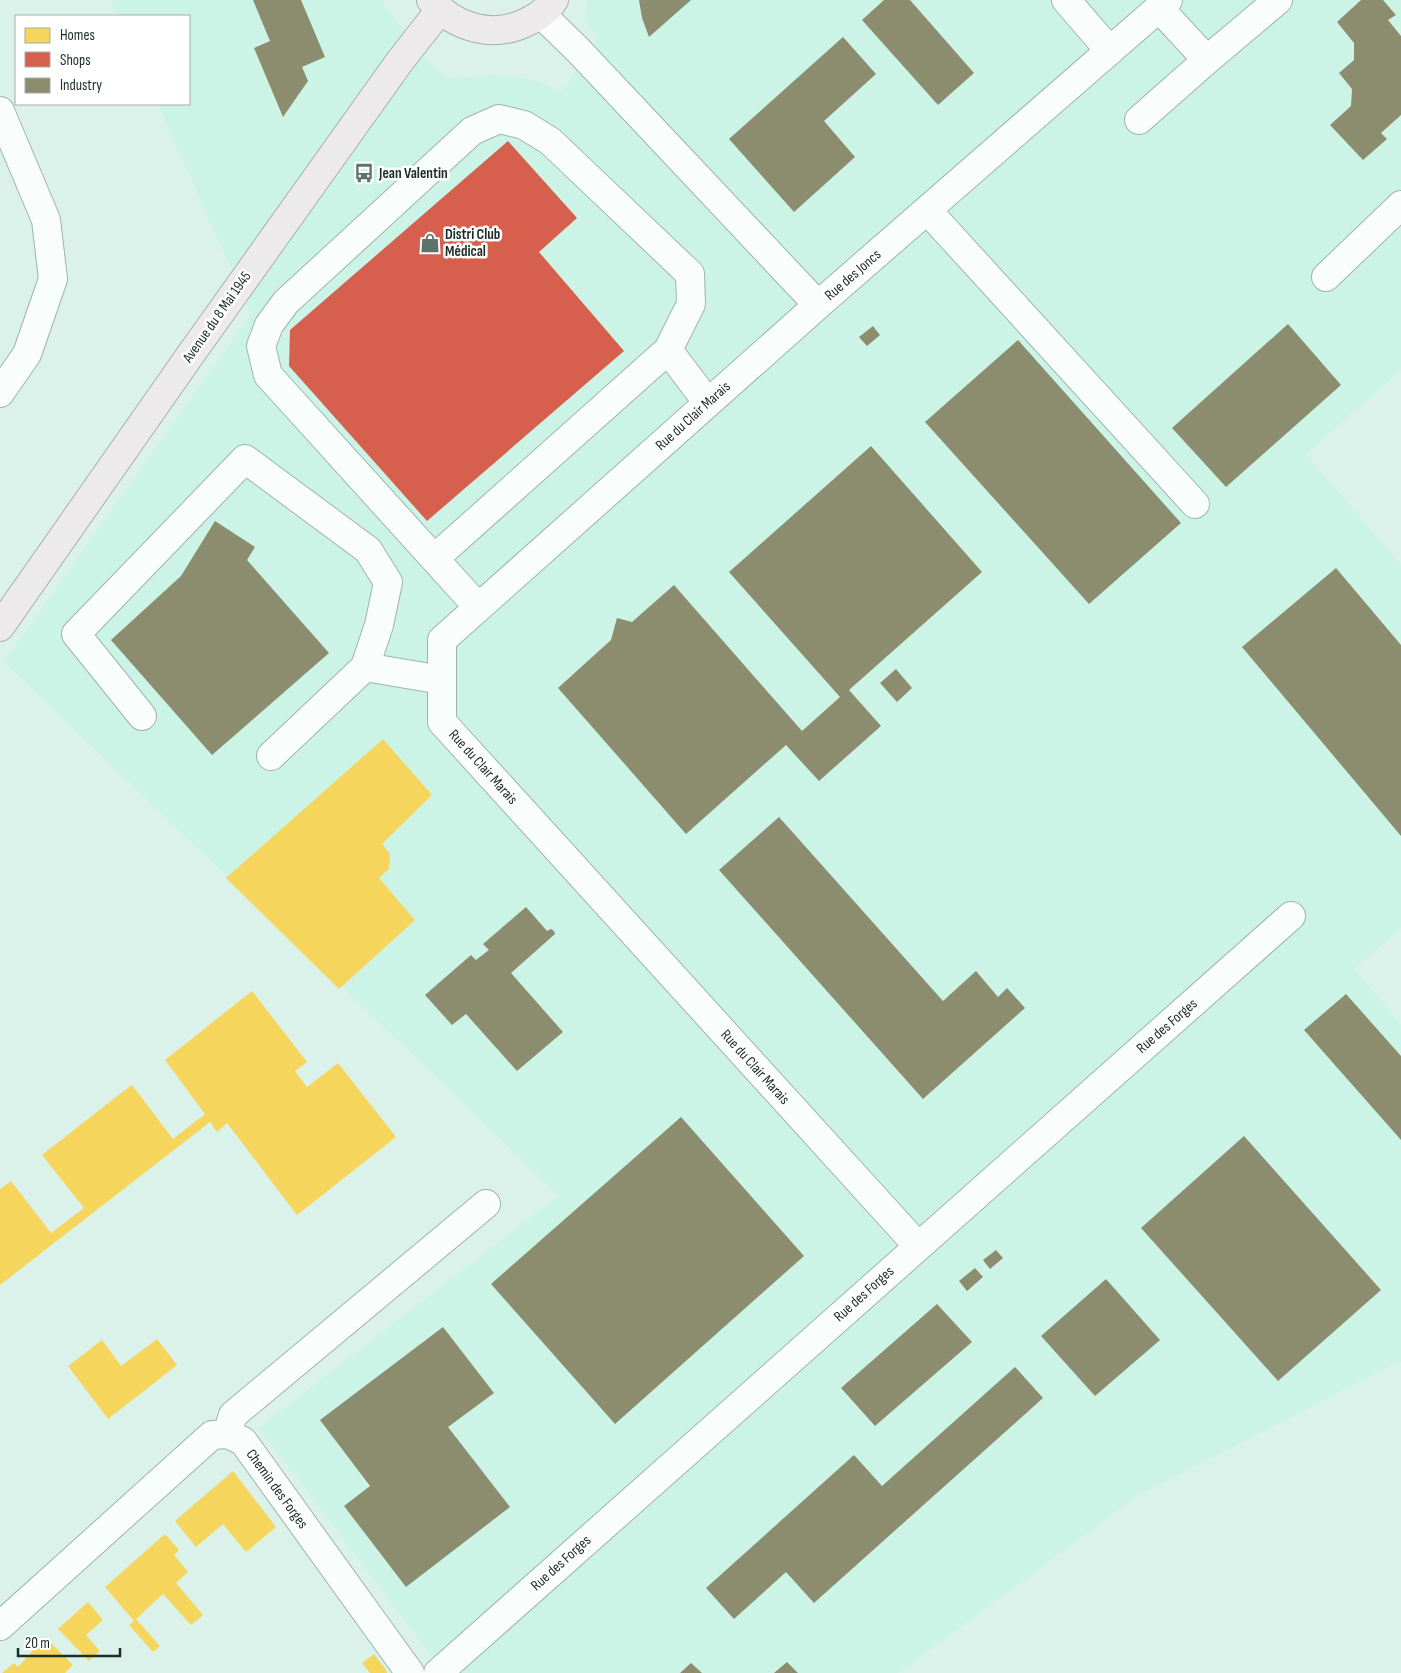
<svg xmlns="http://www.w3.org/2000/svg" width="1401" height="1673" font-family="'Sofia Sans Condensed',sans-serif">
<rect width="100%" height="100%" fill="#daf2ea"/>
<path fill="#cbf4e7" d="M111,0h272l1,5 50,62 15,12 42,-4 39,4 32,13 37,-54 -15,-18 4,-20h813v370l-95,84 95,111v363l-47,41 47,56v336l-263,134 -239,178h-454l-186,-245 300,-233 -555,-533 247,-348 -93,-210h31v-88h-71z"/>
<path fill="#f6d55c" d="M383,739l49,56 -50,49 8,10 -1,15 -10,9 36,42 -76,69 -113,-111z
M252,991l55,71 -12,9 12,16 31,-24 58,74 -99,78 -70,-92 -10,9 -7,-10 -210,163v-96l11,-8 40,52 33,-25 -42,-53 79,-62 11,-8 41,54 32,-25 -40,-54z
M157,1339l20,26 -69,54 -40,-53 34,-26 19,26z
M233,1471l43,56 -30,25 -23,-28 -27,23 -21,-26z
M165,1534l14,16 -5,5 14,17 -12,11 27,32 -12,10 -28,-31 -27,25 24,27 -7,6 -24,-27 5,-4 -29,-34z
M88,1602l15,18 -17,15 14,16 -11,10 -31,-32z
M45,1637l28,28 -8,8h-63l12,-10 4,4z
M374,1654l12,16 1,3h-17l-8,-10z"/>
<path fill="#d6604d" d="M508,141l69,77 -38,34 85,99 -197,170 -138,-155 1,-36z"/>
<path fill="#8c8c6e" d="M253,0h48l24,57 -23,10 6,14 -25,36 -29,-69 16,-7z
M639,0h52l-42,37 -7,-19z
M884,0h26l64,73 -36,32 -76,-85z
M1361,0h22l13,15 -8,5 13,16v79l-20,18 6,6 -24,21 -33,-35 21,-19 1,-17 -13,-16 15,-13v-17l-17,-21z
M843,37l33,37 -52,47 31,36 -61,55 -65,-73z
M1288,324l53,61 -115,102 -54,-59z
M873,326l7,9 -13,11 -8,-9z
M1018,340l163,183 -92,81 -164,-182z
M871,446l111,126 -133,118 32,36 -62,55 -33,-36 -100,89 -128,-146 53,-48 6,-22 15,4 42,-37 128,146 38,-34 -111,-125z
M215,521l40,26 -8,13 82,93 -117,102 -101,-115 70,-64z
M1336,568l65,77v191l-159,-189z
M896,669l16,19 -15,14 -17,-19z
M779,817l164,184 33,-30 22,26 9,-9 18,20 -102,91 -204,-229z
M526,907l21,24 4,-2 3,2 1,3 -44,39 52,59 -46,39 -51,-57 -14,11 -27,-30 46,-40 5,5 13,-10 -6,-6z
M1346,994l55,62v84l-97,-110z
M681,1117l123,139 -189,168 -124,-140z
M1244,1136l137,154 -103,91 -137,-153z
M996,1250l7,8 -13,11 -7,-9z
M975,1268l8,9 -16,14 -8,-10z
M1106,1279l54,61 -65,56 -54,-60z
M937,1304l35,38 -97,84 -34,-38z
M443,1327l51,66 -46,34 62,80 -104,80 -62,-81 26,-20 -50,-66z
M1015,1367l28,31 -229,205 -28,-31 -52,47 -28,-31 148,-133 28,31z
M787,1662l11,11h-24z
M691,1663l11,10h-22z"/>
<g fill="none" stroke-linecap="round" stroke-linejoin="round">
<defs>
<path id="minor" d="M1066,0l44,51
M1159,8l48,52 71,-60
M541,14l37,36 240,255 350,-305
M0,111l46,109 7,59 -26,75 -27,39
M1139,120l68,-60
M927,210l268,294
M1326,277l75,-72
M818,305l-376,335v82l476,524
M668,350l40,53
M435,558l233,-208 23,-46 -1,-30 -140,-133 -26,-16 -25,-6 -27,12 -186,171 -17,23 -8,21 7,29 210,232
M142,716l-66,-82 169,-175 123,91 20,32 -9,43 -14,42
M271,756l94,-89 77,13
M227,1434l6,-19 253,-211
M0,1626l212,-191 15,-1 16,7 167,232
M438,1673l853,-757"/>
<path id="major" d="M431,0c24,28 62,39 96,22 10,-5 21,-12 27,-22
M0,627l191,-273 209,-293 40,-51"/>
</defs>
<use href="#minor" stroke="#a0b3ad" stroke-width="30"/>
<use href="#major" stroke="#abadae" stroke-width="30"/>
<use href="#minor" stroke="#f9fdfc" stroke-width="28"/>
<use href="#major" stroke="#eceaeb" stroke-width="28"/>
</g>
<defs>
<symbol id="bus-bare" viewBox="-9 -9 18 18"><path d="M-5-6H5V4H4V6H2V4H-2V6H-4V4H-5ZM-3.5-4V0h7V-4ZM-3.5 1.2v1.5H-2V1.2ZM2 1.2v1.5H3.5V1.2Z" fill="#5e726c" stroke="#fff" stroke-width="2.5" paint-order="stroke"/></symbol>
<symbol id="shop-bare" viewBox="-9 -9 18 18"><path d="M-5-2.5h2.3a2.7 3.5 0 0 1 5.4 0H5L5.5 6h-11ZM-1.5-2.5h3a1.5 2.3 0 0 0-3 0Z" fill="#5e726c" stroke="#fff" stroke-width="2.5" paint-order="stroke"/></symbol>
</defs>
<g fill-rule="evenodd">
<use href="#bus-bare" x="350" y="159" width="28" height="28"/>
<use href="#shop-bare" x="416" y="229" width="28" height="28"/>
</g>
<g text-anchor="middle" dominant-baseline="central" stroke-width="5" stroke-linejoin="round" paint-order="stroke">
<g font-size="15" font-weight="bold" fill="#1c2d28" stroke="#fff" text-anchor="start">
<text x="379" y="173">Jean Valentin</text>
<text x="445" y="234">Distri Club<tspan x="445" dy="17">Médical</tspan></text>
</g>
<g font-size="15" fill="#1c2d28" stroke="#fff">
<text transform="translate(853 275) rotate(-41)">Rue des Joncs</text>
<text transform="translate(217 317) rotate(-55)">Avenue du 8 Mai 1945</text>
<text transform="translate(693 416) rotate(-42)">Rue du Clair Marais</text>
<text transform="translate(483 767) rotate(48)">Rue du Clair Marais</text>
<text transform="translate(1167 1026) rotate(-41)">Rue des Forges</text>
<text transform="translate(755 1067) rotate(48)">Rue du Clair Marais</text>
<text transform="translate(864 1294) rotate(-42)">Rue des Forges</text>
<text transform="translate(277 1489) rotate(54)">Chemin des Forges</text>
<text transform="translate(561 1563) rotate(-42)">Rue des Forges</text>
</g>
</g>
<rect x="15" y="15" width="175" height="90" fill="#ffffff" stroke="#a4aba9"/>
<rect x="25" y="28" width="25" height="15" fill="#f6d55c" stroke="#a4aba9"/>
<text x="60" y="40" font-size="15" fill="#1c2d28">Homes</text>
<rect x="25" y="52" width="25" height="15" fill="#d6604d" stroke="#a4aba9"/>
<text x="60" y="65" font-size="15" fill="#1c2d28">Shops</text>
<rect x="25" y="78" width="25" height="15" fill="#8c8c6e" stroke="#a4aba9"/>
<text x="60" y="90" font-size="15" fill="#1c2d28">Industry</text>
<path d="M18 1648v8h102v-8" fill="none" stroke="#1c2d28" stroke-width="2.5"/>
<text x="25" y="1648" font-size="15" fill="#1c2d28" stroke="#ffffff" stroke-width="4" paint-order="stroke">20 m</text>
</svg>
